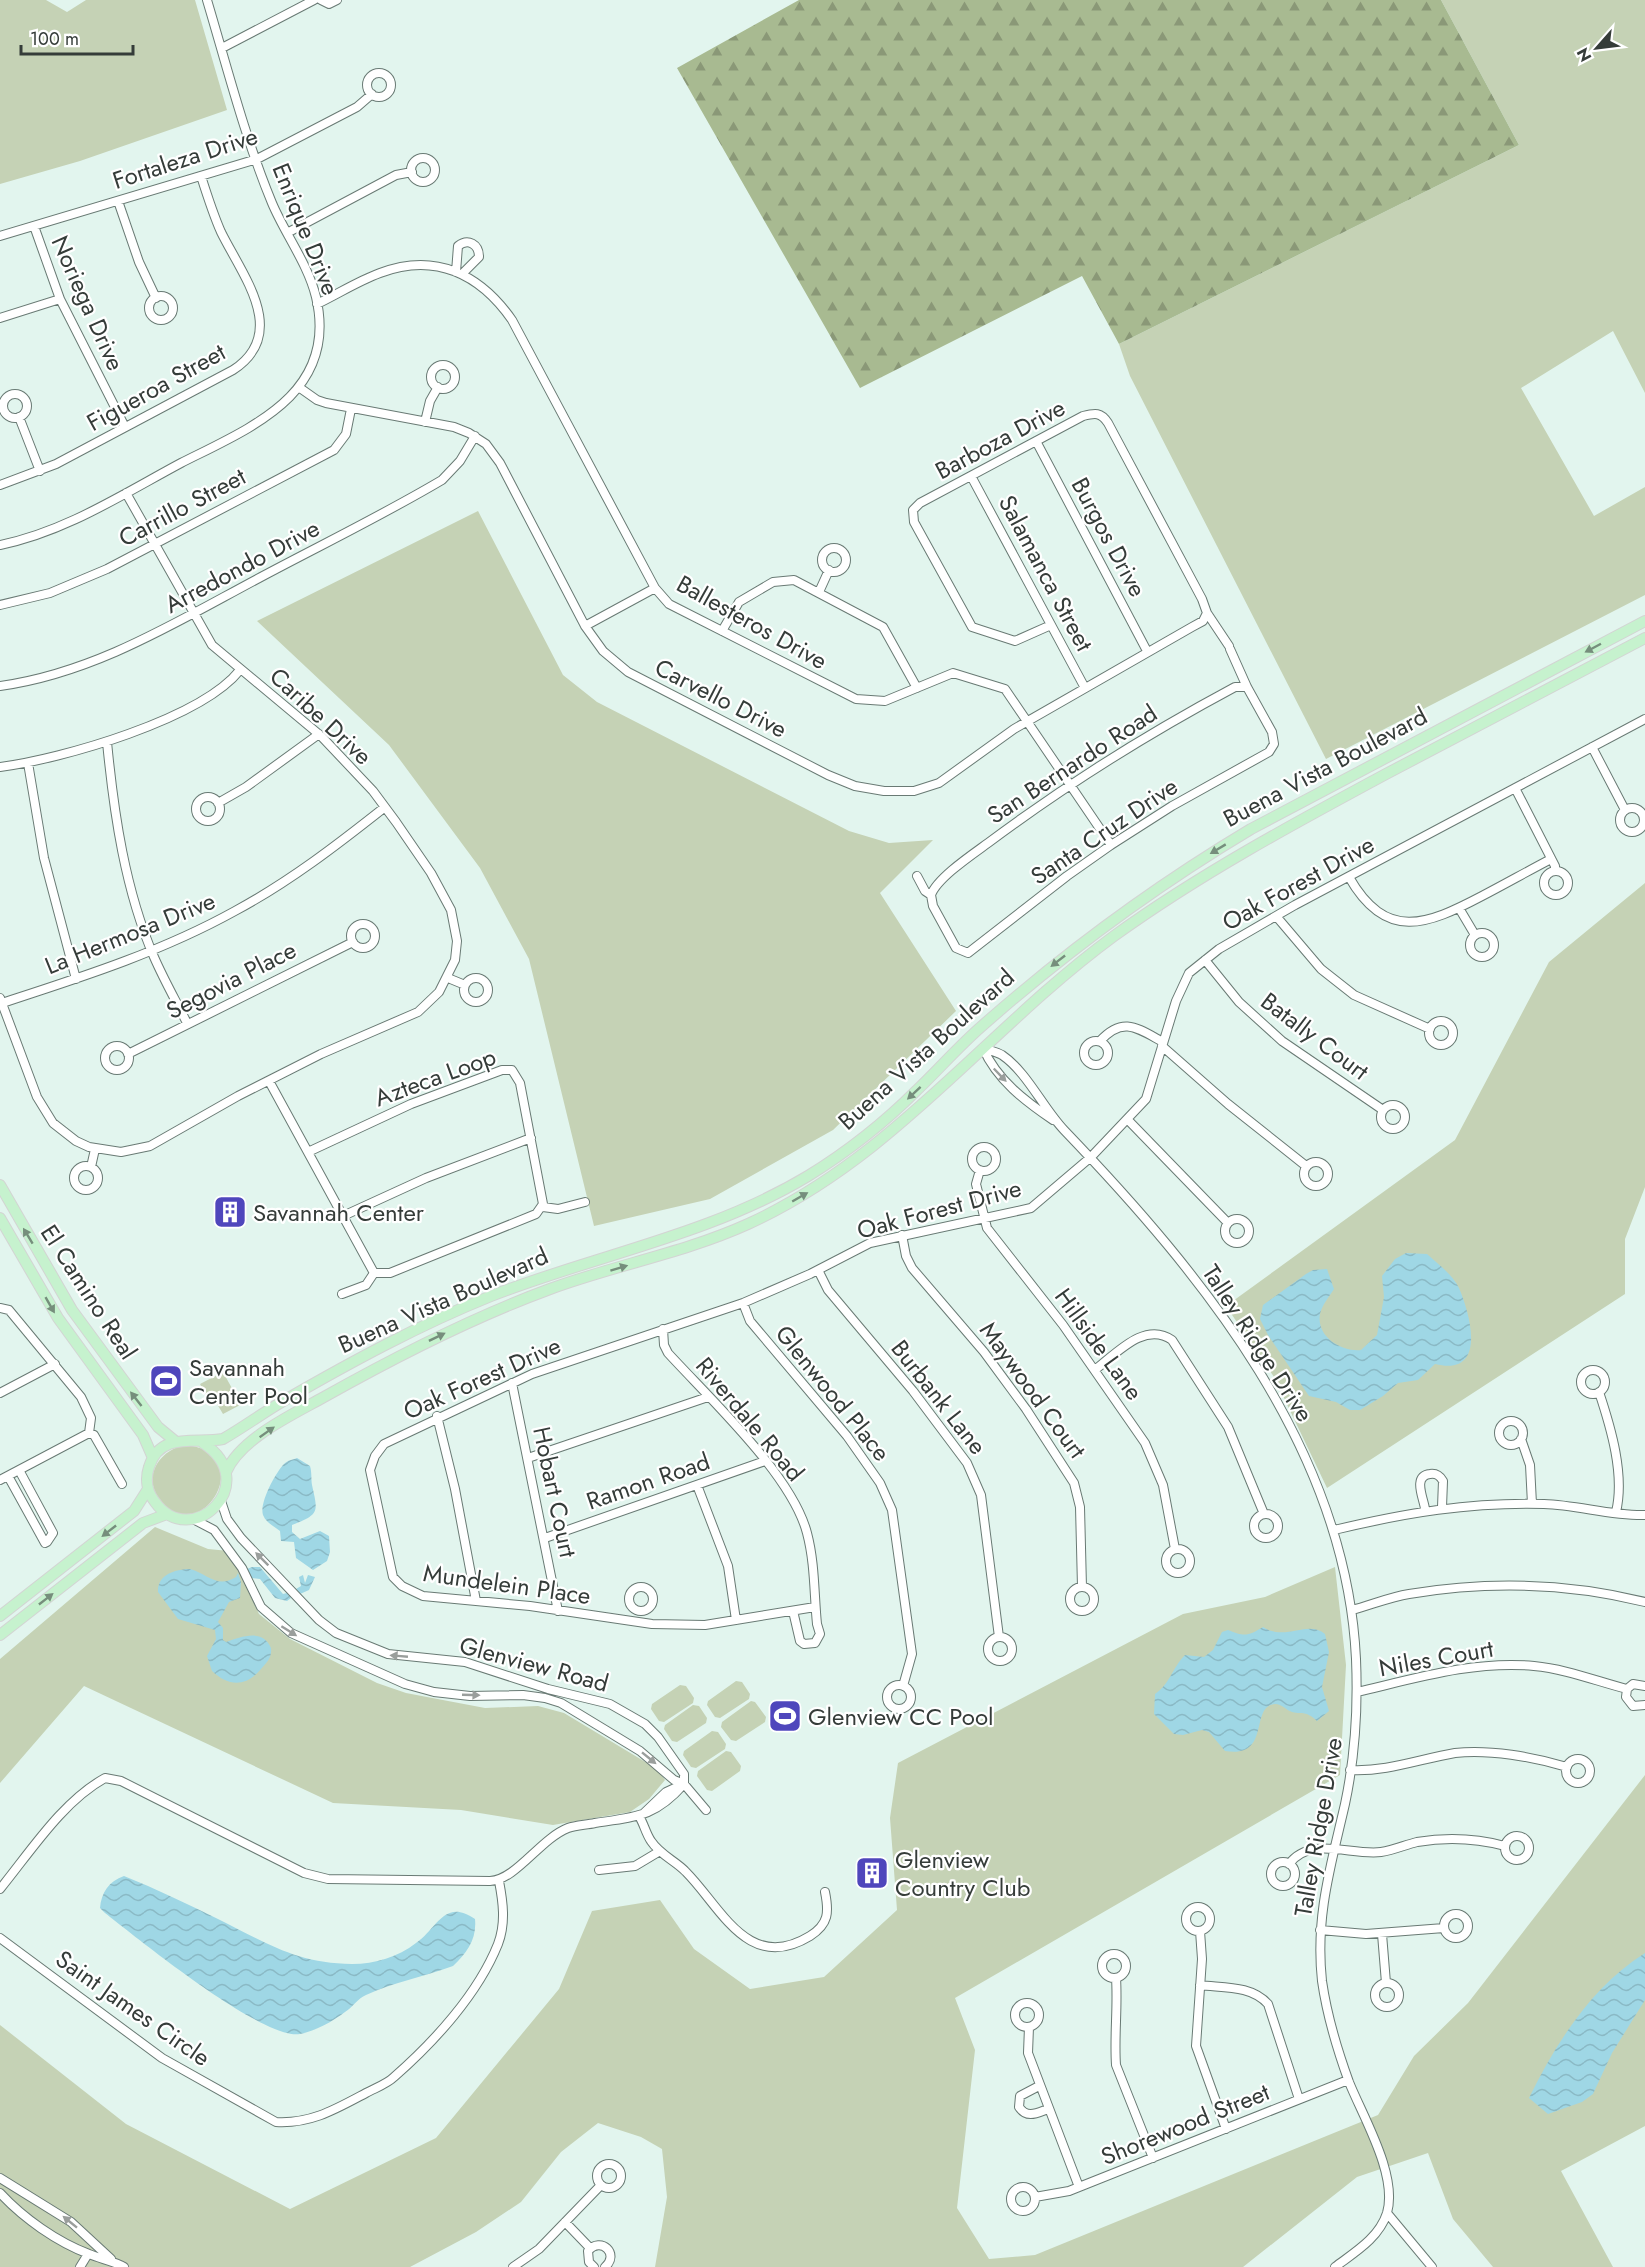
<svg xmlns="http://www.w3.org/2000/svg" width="1645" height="2267" font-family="Jost,sans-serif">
<defs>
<pattern id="forest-firs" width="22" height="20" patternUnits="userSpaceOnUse" patternTransform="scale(1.5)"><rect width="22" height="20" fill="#a8ba91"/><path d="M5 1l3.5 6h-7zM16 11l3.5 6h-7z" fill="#8a9877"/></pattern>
<pattern id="water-waves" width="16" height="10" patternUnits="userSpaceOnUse" patternTransform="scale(1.5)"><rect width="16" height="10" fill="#9fd7e5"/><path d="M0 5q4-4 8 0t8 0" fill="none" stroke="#8ab9c5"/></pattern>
</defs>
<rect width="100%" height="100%" fill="#e2f5ee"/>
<path fill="#c5d2b5" d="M0,0h46l21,12 19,-12h109l32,110 -147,51 -80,23z
M1441,0h204v393l-32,-62 -92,57 73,128 51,-29v108l-319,164 -196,-383 -11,-32 400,-199z
M478,511l85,164 34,27 252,129 40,12 44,-3 -53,53 76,118 -123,119 -123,69 -116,27 -65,-267 -49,-91 -91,-123 -132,-124z
M1645,883v304l-20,52v55l-298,194 -53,-111 -48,-71 229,-166 94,-178z
M223,1372l11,20 -23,12 -11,-20z
M236,1393l6,11 -19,10 -6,-10z
M184,1445c78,6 15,108 -24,55 -18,-23 -1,-49 24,-55z
M155,1527l53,22 21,2 30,63 31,25 87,44 29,10 79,15 53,-2 26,7 93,56 8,11 -16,19 -19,13 -77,13 -92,-15 -128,-7 -249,-117 -84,97v-124z
M1335,1567l11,98 -6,110 -385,223 20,52 -18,158 32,51 46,-4 343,-140 36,-59 54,-53 177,-228v351l-84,45 52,96h-120l-40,-48 -25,-66 -71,24 -114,90h-588l12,-70 -5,-48 -21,-12 -43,-14 -37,29 -40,50 -45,30 -66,35h-410v-242l126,99 164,85 146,-71 123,-149 33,-78 68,-11 34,49 56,40 74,-12 73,-67 -7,-92 8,-55 285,-149 82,-17z
M736,1681l6,1 8,12 -1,5 -29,19 -5,-1 -8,-12 1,-4z
M680,1685l6,1 8,12 -1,5 -29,19 -5,-1 -8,-12 1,-5z
M751,1701l4,1 11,15 -1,5 -29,19 -5,-1 -10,-13 1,-5z
M693,1705l6,1 8,12 -1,5 -29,19 -5,-1 -8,-12 1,-4z
M712,1731l6,1 8,12 -1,5 -29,19 -5,-1 -8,-12 1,-4z
M726,1751l5,1 10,14 -1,5 -28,20 -5,-1 -10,-14 1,-5z"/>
<path fill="url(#forest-firs)" d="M799,0h642l78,145 -400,199 -37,-68 -222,112 -183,-320z"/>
<path fill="url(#water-waves)" d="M1406,1253l21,1c11,10 26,21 32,34 12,28 28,89 -24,76l-17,16 -20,3 -15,13 -23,14h-10l-14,-8 -27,-6 -41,-61 -8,-16 3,-14 43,-31 7,-4 14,-1 7,20c-5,8 -12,16 -14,25 -4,23 22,38 41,36l16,-15 7,-38 -2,-21 13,-17z
M171,1366l10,18 -21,12 -10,-19z
M297,1458l13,8c2,7 1,13 2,19 6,27 8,29 -20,40v7l8,7 20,-8 9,5 1,16 -3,9 -14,9 -17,-12 -2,-16 -13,-1 -1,-10c-6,-5 -14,-8 -17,-16 -4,-12 13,-43 21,-51 4,-4 8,-4 13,-6z
M252,1567h8l23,27 4,-1 4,5 -4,3 -12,-3 -15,-19 -9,-1 -4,-9z
M190,1569c18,5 27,20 46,8l2,-4 3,9 -1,16 -11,4 -11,20 5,6v12l3,2c15,-5 37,-14 45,6 1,10 -4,14 -10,21 -15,18 -32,18 -49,2l-5,-15 9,-17 -1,-9 -37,-11 -20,-27c-1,-17 17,-23 32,-23z
M303,1575l2,8 3,-8 7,2 -6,13 -9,4 -4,-5 5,-3 -2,-9z
M1263,1627c23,15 45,-8 62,7l4,18 -7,35 7,24 -12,10c-12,-11 -13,-6 -25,-9 -6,-2 -10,-8 -17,-8 -26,2 -3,55 -50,47l-16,-19 -7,-2 -19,5 -9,-1 -20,-20 1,-20c15,-10 17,-26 30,-39l19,2 9,-7 9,-18 6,-2c17,7 20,6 35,-3z
M782,1701l3,13 6,9 -3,9 -5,-2 -3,-6 3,-9 -3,-13z
M124,1876c32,13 64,28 96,44 46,23 78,44 132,44 23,0 46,-7 64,-21 22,-15 28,-45 59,-24 2,20 -8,34 -22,47 -29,11 -59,16 -87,29 -8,3 -13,12 -21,17 -12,9 -29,19 -45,22 -36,7 -163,-96 -195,-121l-5,-5c1,-15 9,-27 24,-32z
M1645,1953v47l-33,53 -19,41 -11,8 -34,12 -19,-16c27,-55 63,-112 116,-145z"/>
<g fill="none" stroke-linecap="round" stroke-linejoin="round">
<defs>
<path id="minor" d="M321,0l8,4 8,-4
M222,48l92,-48
M367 85a12 12 0 1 1 24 0a12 12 0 1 1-24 0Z
M411 170a12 12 0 1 1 24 0a12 12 0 1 1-24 0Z
M118,201l21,61 17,36
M34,226l26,73 65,128
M287,233l109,-58 16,-3
M0,236l257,-77 100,-52 15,-13
M456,272l2,-26c10,-8 21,-2 21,11l-17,17
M149 308a12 12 0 1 1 24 0a12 12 0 1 1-24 0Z
M317,304c21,-10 41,-23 63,-31 55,-21 100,1 132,47l143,268 14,16 187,95 29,2 68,-28 52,16 106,156
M0,318l60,-19
M431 377a12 12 0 1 1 24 0a12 12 0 1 1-24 0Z
M300,388l17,12 9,3 128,24 15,6 17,11 14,19 85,163 18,25 25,21 200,103 27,11 29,5h30l25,-8 75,-54 178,-102 11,-6 4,-8
M3 406a12 12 0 1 1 24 0a12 12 0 1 1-24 0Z
M19,417l21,54
M425,422l5,-21 8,-14
M1036,441l111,210
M971,476l114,212
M0,485l56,-21 177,-94c57,-37 9,-95 -12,-138 -8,-18 -14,-37 -20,-56
M0,545c65,-13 123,-51 181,-82 69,-35 158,-69 135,-166 -8,-33 -31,-63 -44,-94 -27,-65 -45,-136 -65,-203
M822 560a12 12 0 1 1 24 0a12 12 0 1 1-24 0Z
M819,592l10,-22
M0,605l50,-12 57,-24 227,-119 12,-16 5,-25
M1051,625l-36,16 -43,-14 -58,-105 -1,-12 7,-7 163,-87c12,-3 18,-4 25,7l94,176 5,14 22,33
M585,626l70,-38
M722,631l17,-29 34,-20 21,-2 89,47 34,61
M0,686c95,-13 178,-65 261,-109 60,-32 122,-62 181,-97l18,-19 15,-25
M107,742c7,72 18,148 47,215 10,23 22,44 33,66
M1592,747l33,63
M28,763l16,95 32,121
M0,767c62,-8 201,-48 240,-97
M1515,788l40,78v5
M196 809a12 12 0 1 1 24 0a12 12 0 1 1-24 0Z
M218,803l28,-16 73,-53
M1620 820a12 12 0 1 1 24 0a12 12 0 1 1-24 0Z
M1544 883a12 12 0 1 1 24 0a12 12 0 1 1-24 0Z
M917,876l8,15 6,4 2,11 23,42 12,5 99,-77 44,-31 61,-39 97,-54 5,-8 -2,-12 -25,-45 -17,-38
M1349,877c37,65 78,48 133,19 23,-12 46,-25 69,-37
M931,895c6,-17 42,-41 57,-52 79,-59 161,-110 247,-156h12
M1459,908l16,27
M1276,916l45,53 33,26 76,34
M351 936a12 12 0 1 1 24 0a12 12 0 1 1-24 0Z
M1470 945a12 12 0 1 1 24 0a12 12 0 1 1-24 0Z
M1205,960l34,42 43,39 101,69
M448,978l17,7
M464 990a12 12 0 1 1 24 0a12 12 0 1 1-24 0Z
M0,998l37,99 16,26 23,18 13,6 32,5 29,-6 88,-50 83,-42 97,-42 21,-20 16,-32 2,-19 -6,-31 -20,-37 -35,-51 -23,-31 -52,-55 -109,-91 -86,-152
M2,1003c80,-26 159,-51 233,-92 54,-29 102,-66 150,-104
M1429 1033a12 12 0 1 1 24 0a12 12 0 1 1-24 0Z
M1100,1041c23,-25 37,-13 63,1
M1084 1053a12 12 0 1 1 24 0a12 12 0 1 1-24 0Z
M1162,1046l66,58 78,62
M105 1058a12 12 0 1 1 24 0a12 12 0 1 1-24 0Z
M983,1048c5,2 14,4 19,7 25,17 41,53 62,75 139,145 282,319 292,529 2,47 -1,98 -11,145 -14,61 -30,113 -23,177 5,35 15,68 27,101 14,35 49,93 38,131 -8,25 -32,39 -52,54
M983,1048c14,32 42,53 70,72
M128,1054l225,-112
M269,1081l105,192h16l146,-59 7,-10 -23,-121 -8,-13h-10l-91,34 -103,48
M1381 1117a12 12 0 1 1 24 0a12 12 0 1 1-24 0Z
M1128,1120l100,103
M972 1159a12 12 0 1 1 24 0a12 12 0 1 1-24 0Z
M1304 1174a12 12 0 1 1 24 0a12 12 0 1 1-24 0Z
M74 1178a12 12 0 1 1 24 0a12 12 0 1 1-24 0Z
M91,1167l4,-18
M980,1170l-4,14 11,44 76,97 82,118 18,42 12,64
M543,1207l15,2 27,-7
M343,1216l83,-38 105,-40
M1225 1231a12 12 0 1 1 24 0a12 12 0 1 1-24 0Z
M902,1235l4,21 6,12 72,84 42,57 48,74 6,24 2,80
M818,1270l10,20 85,101 54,72 14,32 18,142
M342,1294l24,-9 8,-12
M743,1303l7,18 97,115 33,47 12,27 20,144 -9,32
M0,1308l9,2 72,87 10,21 -2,15 -89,47
M663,1329l1,16 4,8c42,46 124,122 139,180 8,30 7,61 10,91l3,10 -5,9 -11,1 -4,-3 -7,-30
M1096,1369c21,-16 49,-48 76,-29l56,87 36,87
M1581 1382a12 12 0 1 1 24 0a12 12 0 1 1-24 0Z
M512,1383l46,228
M1599,1392c12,36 26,83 17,120
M0,1393l55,-29
M437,1416l18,73 21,112
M1499 1433a12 12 0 1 1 24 0a12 12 0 1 1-24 0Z
M89,1433l5,2 28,49
M1521,1439l9,26 2,39
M528,1458l180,-61
M8,1476l37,67 2,-1 6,-9 -34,-63
M697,1485l31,81 8,54
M221,1501l6,18 14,19 78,82 17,13 52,21 77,8 83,27 62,15 35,20 13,13 26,37v10
M1425,1509c-1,-10 -13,-33 5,-35 7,-1 10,2 13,7l-1,26
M1254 1526a12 12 0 1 1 24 0a12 12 0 1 1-24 0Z
M193,1519l21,11 28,38 19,39 30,26 114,51 29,8 36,4 53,-1 22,3 16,5 79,48 34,29 10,4 22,26
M1334,1530c71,-17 136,-28 210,-26 34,1 67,12 101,11
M545,1538l220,-77
M1166 1561a12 12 0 1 1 24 0a12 12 0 1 1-24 0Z
M629 1599a12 12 0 1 1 24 0a12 12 0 1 1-24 0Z
M1070 1599a12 12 0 1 1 24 0a12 12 0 1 1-24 0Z
M815,1607l-110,18 -53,-1 -122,-18 -107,-10 -21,-10 -9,-9 -23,-107 5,-14 9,-12 148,-70 211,-71 67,-29 60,-31 161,-35 60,-51 55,-58 30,-98 13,-28 30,-24 76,-44 350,-186
M1352,1610c19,-5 38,-13 57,-16 78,-13 159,-11 236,8
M988 1649a12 12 0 1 1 24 0a12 12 0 1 1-24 0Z
M887 1697a12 12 0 1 1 24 0a12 12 0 1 1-24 0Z
M1645,1686l-12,-2 -6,5 -1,8 7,9 12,-1
M1357,1692c56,-13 118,-32 177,-26 32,3 62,15 93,23
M1566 1771a12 12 0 1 1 24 0a12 12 0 1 1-24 0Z
M1350,1770c36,2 70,-11 105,-17 34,-4 79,4 112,14
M644,1813l22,-21 15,-7
M639,1816c5,8 7,18 12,25 9,14 25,20 35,31 35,35 62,102 124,64 19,-12 19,-24 15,-44
M1505 1848a12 12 0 1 1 24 0a12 12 0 1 1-24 0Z
M1271 1874a12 12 0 1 1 24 0a12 12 0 1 1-24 0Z
M1289,1864c22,-29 62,-8 92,-12 13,-2 24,-7 36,-10 30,-5 58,-4 88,4
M599,1870l36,-4 25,-15
M0,1889c31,-38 62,-87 105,-111l16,3 183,92 24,6 162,2c26,-1 50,-42 78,-53 8,-3 18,-3 27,-5 41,-6 60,-6 89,-39
M1186 1919a12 12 0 1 1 24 0a12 12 0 1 1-24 0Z
M1444 1926a12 12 0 1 1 24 0a12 12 0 1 1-24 0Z
M1320,1930l46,4 78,-6
M1200,1931l2,28 -6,87 30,83
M1382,1934l4,49
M0,1938l162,120 114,64c35,2 60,-13 90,-29 9,-5 21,-9 28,-16 40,-35 84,-83 104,-133 8,-21 5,-42 1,-63
M1102 1966a12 12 0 1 1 24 0a12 12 0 1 1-24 0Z
M1116,1978c2,29 -2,58 0,87l37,93
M1375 1995a12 12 0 1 1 24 0a12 12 0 1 1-24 0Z
M1200,1985c23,3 51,0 68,19l31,95
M1015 2015a12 12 0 1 1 24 0a12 12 0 1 1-24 0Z
M1029,2027l-1,26 51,134
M1039,2086l-19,10 -1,11c8,12 18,6 29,2
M597 2176a12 12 0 1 1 24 0a12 12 0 1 1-24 0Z
M0,2178l71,44 40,37
M1011 2199a12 12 0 1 1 24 0a12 12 0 1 1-24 0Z
M0,2193c23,25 57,49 89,61 12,5 24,7 35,13
M1035,2197l34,-6 279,-111
M1387,2213l45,54
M565,2222l25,26
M80,2267l8,-13
M513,2267l26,-18 62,-64
M594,2267l-5,-5 -1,-11c13,-15 32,3 17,16"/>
<path id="major" d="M0,1185l72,125 86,117 17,14
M0,1218l58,100 85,117 10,23
M203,1443c61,40 -12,109 -48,59 -8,-10 -10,-23 -6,-35 11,-36 47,-23 74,-28 21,-12 41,-27 62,-39 66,-38 134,-75 206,-104 105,-41 219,-61 317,-120 39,-24 77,-54 109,-86 22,-21 42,-44 65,-64 85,-75 172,-139 269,-197l394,-208
M226,1472c15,-34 66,-57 98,-75 73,-41 147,-79 226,-108 65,-24 134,-36 198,-65 147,-67 238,-194 366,-288 86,-62 179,-112 272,-162 87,-45 173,-91 259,-136
M0,1616l134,-105 14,-22
M0,1635l143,-112 24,-9"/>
</defs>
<use href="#minor" stroke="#697a74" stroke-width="10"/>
<use href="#major" stroke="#d3d4d3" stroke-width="12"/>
<use href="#minor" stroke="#fff" stroke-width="8"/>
<use href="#major" stroke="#c6f2ce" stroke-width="10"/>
</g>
<defs><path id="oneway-solid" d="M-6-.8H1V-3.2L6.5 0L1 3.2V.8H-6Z" transform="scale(1.5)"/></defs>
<g fill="#768e7c">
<use href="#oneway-solid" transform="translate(1593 648) rotate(152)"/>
<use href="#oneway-solid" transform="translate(1218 849) rotate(149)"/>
<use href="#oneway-solid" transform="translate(1058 961) rotate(142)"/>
<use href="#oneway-solid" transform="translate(914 1093) rotate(137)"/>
<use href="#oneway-solid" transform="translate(800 1197) rotate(-30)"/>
<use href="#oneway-solid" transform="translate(28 1236) rotate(-121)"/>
<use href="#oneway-solid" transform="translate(619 1268) rotate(-17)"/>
<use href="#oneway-solid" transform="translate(50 1305) rotate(60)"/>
<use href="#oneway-solid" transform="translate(437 1337) rotate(-26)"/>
<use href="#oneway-solid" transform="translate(136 1399) rotate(-128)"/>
<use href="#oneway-solid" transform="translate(267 1432) rotate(-35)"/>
<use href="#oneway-solid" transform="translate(109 1531) rotate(142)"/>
<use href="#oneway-solid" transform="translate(46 1599) rotate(-38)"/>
</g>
<g fill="#9a9e9c">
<use href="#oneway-solid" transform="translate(1000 1075) rotate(46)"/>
<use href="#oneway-solid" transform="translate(262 1559) rotate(-135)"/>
<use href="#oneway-solid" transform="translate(289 1631) rotate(32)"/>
<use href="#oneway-solid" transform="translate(399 1656) rotate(-175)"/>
<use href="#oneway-solid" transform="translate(471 1695) rotate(2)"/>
<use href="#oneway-solid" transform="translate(649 1758) rotate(39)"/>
<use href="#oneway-solid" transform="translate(70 2222) rotate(-141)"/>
</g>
<defs>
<symbol id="building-square" viewBox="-11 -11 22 22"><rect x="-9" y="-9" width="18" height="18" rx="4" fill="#4f46bc" stroke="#fff"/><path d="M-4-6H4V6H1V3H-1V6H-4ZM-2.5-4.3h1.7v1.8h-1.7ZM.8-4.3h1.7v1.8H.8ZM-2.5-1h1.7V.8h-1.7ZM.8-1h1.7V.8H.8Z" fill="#fff"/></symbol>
<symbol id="stadium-square" viewBox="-11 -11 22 22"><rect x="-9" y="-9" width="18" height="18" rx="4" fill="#4f46bc" stroke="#fff"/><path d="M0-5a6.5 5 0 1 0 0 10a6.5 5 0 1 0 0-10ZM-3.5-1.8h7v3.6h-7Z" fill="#fff"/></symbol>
</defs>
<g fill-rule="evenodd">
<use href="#building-square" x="211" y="1193" width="38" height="38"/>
<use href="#stadium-square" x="147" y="1362" width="38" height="38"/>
<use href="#stadium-square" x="766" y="1697" width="38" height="38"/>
<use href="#building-square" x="853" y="1854" width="38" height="38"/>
</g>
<g text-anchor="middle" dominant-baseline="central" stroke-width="4.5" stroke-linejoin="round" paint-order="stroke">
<g font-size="24" fill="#353c39" stroke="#fff">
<text transform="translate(185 158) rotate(-18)">Fortaleza Drive</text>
<text transform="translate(306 229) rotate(68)">Enrique Drive</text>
<text transform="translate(88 303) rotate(66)">Noriega Drive</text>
<text transform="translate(156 387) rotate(-29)">Figueroa Street</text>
<text transform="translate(1000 439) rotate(-28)">Barboza Drive</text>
<text transform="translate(182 507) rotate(-28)">Carrillo Street</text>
<text transform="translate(1109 537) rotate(62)">Burgos Drive</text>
<text transform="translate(242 566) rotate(-28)">Arredondo Drive</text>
<text transform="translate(1046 573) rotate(62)">Salamanca Street</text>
<text transform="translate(752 622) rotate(29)">Ballesteros Drive</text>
<text transform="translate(721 698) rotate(27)">Carvello Drive</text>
<text transform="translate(321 716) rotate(43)">Caribe Drive</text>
<text transform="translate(1072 764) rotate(-33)">San Bernardo Road</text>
<text transform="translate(1325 767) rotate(-28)">Buena Vista Boulevard</text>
<text transform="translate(1104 831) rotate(-34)">Santa Cruz Drive</text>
<text transform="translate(1298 883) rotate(-29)">Oak Forest Drive</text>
<text transform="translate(130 933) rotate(-22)">La Hermosa Drive</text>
<text transform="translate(231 980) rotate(-27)">Segovia Place</text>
<text transform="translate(1315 1036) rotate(37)">Batally Court</text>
<text transform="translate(926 1049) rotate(-42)">Buena Vista Boulevard</text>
<text transform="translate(435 1077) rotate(-20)">Azteca Loop</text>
<text transform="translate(939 1209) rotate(-15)">Oak Forest Drive</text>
<text transform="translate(89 1292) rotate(57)">El Camino Real</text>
<text transform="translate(443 1300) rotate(-24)">Buena Vista Boulevard</text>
<text transform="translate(1258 1343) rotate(57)">Talley Ridge Drive</text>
<text transform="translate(1099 1344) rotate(54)">Hillside Lane</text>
<text transform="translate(482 1378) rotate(-24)">Oak Forest Drive</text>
<text transform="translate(1033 1390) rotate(54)">Maywood Court</text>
<text transform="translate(833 1393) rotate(51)">Glenwood Place</text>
<text transform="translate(939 1397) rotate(52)">Burbank Lane</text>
<text transform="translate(750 1419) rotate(50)">Riverdale Road</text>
<text transform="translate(648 1481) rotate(-19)">Ramon Road</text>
<text transform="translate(555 1492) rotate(78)">Hobart Court</text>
<text transform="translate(507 1584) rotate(8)">Mundelein Place</text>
<text transform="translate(1436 1658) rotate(-10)">Niles Court</text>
<text transform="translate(534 1664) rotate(15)">Glenview Road</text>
<text transform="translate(1318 1827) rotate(-80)">Talley Ridge Drive</text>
<text transform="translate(133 2008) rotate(35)">Saint James Circle</text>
<text transform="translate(1185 2124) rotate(-22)">Shorewood Street</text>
</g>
<g font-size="24" fill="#353c39" stroke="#fff" text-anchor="start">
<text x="253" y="1212">Savannah Center</text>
<text x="189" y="1367">Savannah<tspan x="189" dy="28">Center Pool</tspan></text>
<text x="808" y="1716">Glenview CC Pool</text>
<text x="895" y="1859">Glenview<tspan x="895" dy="28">Country Club</tspan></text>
</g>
</g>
<g transform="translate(1597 48) rotate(242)" stroke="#ffffff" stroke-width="4.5" paint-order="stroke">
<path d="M0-4.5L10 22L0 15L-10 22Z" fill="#353c39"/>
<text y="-9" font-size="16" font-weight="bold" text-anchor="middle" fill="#353c39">N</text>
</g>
<path d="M21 45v9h112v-9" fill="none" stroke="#353c39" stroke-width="3"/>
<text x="30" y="45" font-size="18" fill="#353c39" stroke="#ffffff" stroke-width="4.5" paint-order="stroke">100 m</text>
</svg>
